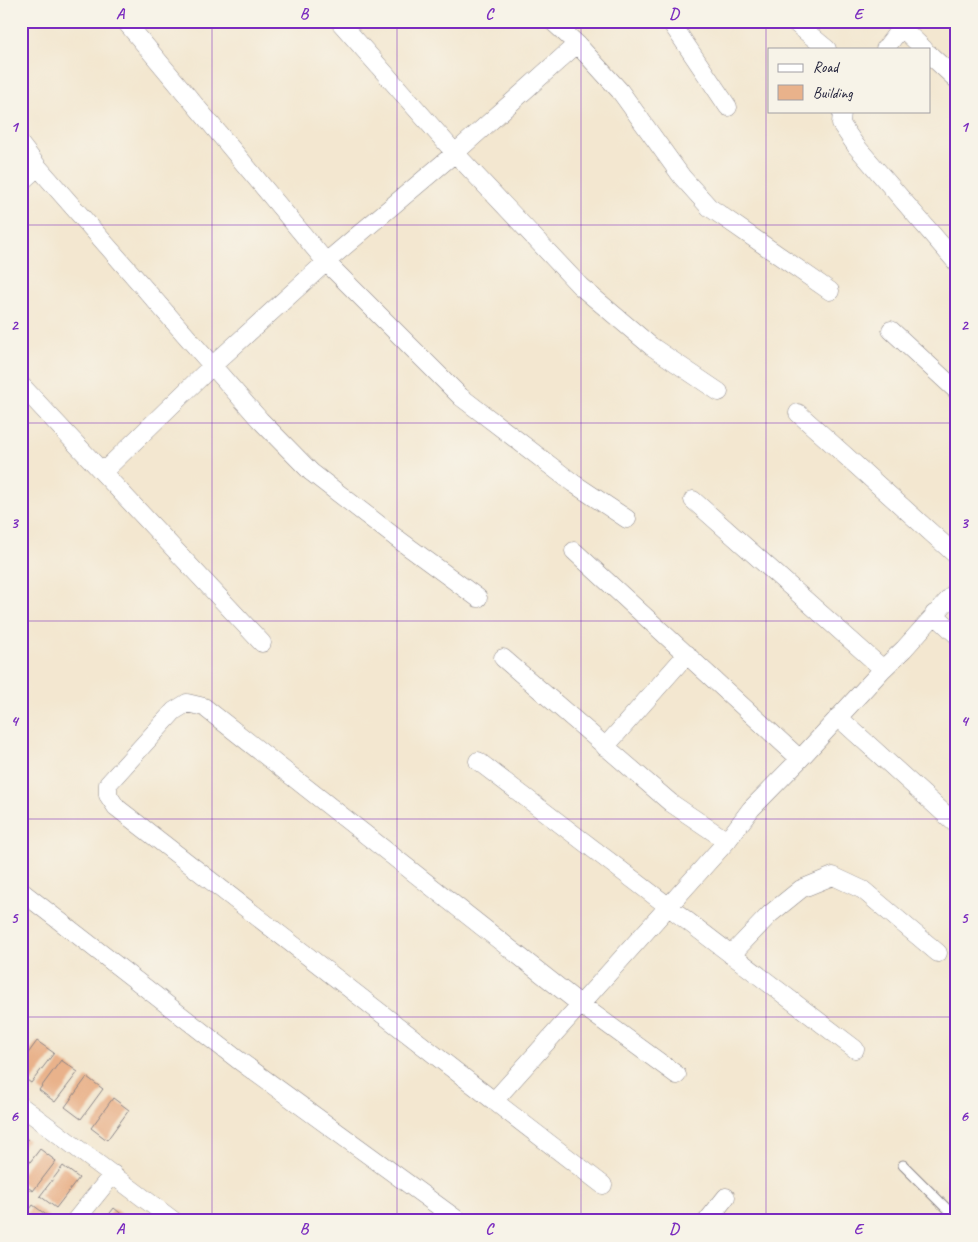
<svg xmlns="http://www.w3.org/2000/svg" width="978" height="1242" font-family="Caveat,sans-serif">
<rect width="100%" height="100%" fill="#f7f3e8"/>
<filter id="ink" filterUnits="userSpaceOnUse"><feTurbulence type="fractalNoise" baseFrequency=".02" numOctaves="2"/><feDisplacementMap in="SourceGraphic" scale="10" xChannelSelector="R" yChannelSelector="G"/><feConvolveMatrix kernelMatrix="1 2 1 2 8 2 1 2 1" color-interpolation-filters="sRGB"/></filter>
<filter id="wash" filterUnits="userSpaceOnUse"><feTurbulence type="fractalNoise" baseFrequency=".0096" numOctaves="4" result="noise"/><feDisplacementMap in="SourceGraphic" scale="20" xChannelSelector="R" yChannelSelector="G"/><feGaussianBlur stdDeviation="1.12" result="paint"/><feColorMatrix in="noise" values="0 0 0 0 0 0 0 0 0 0 0 0 0 0 0 0 0 1.4 0 .05"/><feComposite in="paint" operator="in"/></filter>
<g filter="url(#wash)">
<rect width="100%" height="100%" fill="#f3e7d0"/>
<g id="blocks">
<path fill="#e9b28b" d="M21,1028l7,6 -7,9z
M37,1041l17,12 -23,30 -10,-7v-13z
M61,1060l17,12 -23,30 -16,-12z
M87,1077l16,12 -22,30 -16,-12z
M113,1098l16,12 -22,30 -16,-12z
M21,1135l7,5 -7,9z
M40,1149l16,12 -23,30 -12,-9v-8z
M63,1166l16,12 -23,30 -16,-12z
M33,1205l16,12 -3,4h-25z
M114,1208l16,13h-26z"/>
</g>
</g>
<g filter="url(#ink)">
<use href="#blocks" fill-opacity="0" stroke="#8a8486" stroke-width="1"/>
<g fill="none" stroke-linecap="round" stroke-linejoin="round">
<defs>
<path id="service" d="M903,1165l54,54"/>
<path id="minor" d="M125,21l201,241 135,135 112,86 54,36
M339,21l116,132 125,133 71,60 68,46
M552,21l25,23 43,47 62,86 27,30 121,84
M670,21l58,86
M793,21l34,28
M901,27l23,22
M885,49l21,-28
M929,54l28,26
M842,111l-1,13 15,22 101,117
M21,145l17,22 222,253 51,52 84,65 83,61
M21,182l17,-15
M891,330l66,61
M21,385l241,258
M798,413l159,143
M103,472l109,-106 114,-104 129,-109 122,-109
M693,500l190,169
M574,551l226,208
M934,614l23,21
M503,658l168,145 56,38
M838,717l119,108
M605,747l82,-93
M478,761l377,288
M21,891l216,168 222,162
M731,955l39,-41 31,-25 32,-13 30,14 75,63
M677,1075l-97,-71 -376,-297 -17,-4 -13,8 -66,73v11l8,12 378,294 233,-260 24,-32 49,-50 83,-90 21,-20 53,-59
M494,1101l109,84
M21,1106l153,115
M75,1221l38,-47
M707,1221l19,-24"/>
</defs>
<use href="#service" stroke="#8a8486" stroke-width="11"/>
<use href="#minor" stroke="#8a8486" stroke-width="19"/>
<use href="#service" stroke="#fff" stroke-width="9"/>
<use href="#minor" stroke="#fff" stroke-width="18"/>
</g>
</g>
<path fill="none" stroke="#7b2cbf" stroke-width="1" stroke-opacity="0.55" d="M212,21v1200M397,21v1200M581,21v1200M766,21v1200M21,225h936M21,423h936M21,621h936M21,819h936M21,1017h936"/>
<rect width="978" height="1242" fill="none" stroke="#f7f3e8" stroke-width="55"/>
<rect x="768" y="48" width="162" height="65" fill="#f7f3e8" stroke="#a29fa3"/>
<rect x="778" y="64" width="25" height="8" fill="#ffffff" stroke="#a29fa3"/>
<text x="813" y="72" font-size="15" fill="#22223b">Road</text>
<rect x="778" y="85" width="25" height="15" fill="#e9b28b" stroke="#a29fa3"/>
<text x="813" y="98" font-size="15" fill="#22223b">Building</text>
<rect x="28" y="28" width="922" height="1186" fill="none" stroke="#7b2cbf" stroke-width="2"/>
<g font-size="16" text-anchor="middle" font-weight="bold" fill="#7b2cbf">
<text x="120" y="19">A</text>
<text x="304" y="19">B</text>
<text x="489" y="19">C</text>
<text x="674" y="19">D</text>
<text x="858" y="19">E</text>
<text x="14" y="132">1</text>
<text x="964" y="132">1</text>
<text x="14" y="330">2</text>
<text x="964" y="330">2</text>
<text x="14" y="528">3</text>
<text x="964" y="528">3</text>
<text x="14" y="726">4</text>
<text x="964" y="726">4</text>
<text x="14" y="923">5</text>
<text x="964" y="923">5</text>
<text x="14" y="1121">6</text>
<text x="964" y="1121">6</text>
<text x="120" y="1234">A</text>
<text x="304" y="1234">B</text>
<text x="489" y="1234">C</text>
<text x="674" y="1234">D</text>
<text x="858" y="1234">E</text>
</g>
</svg>
